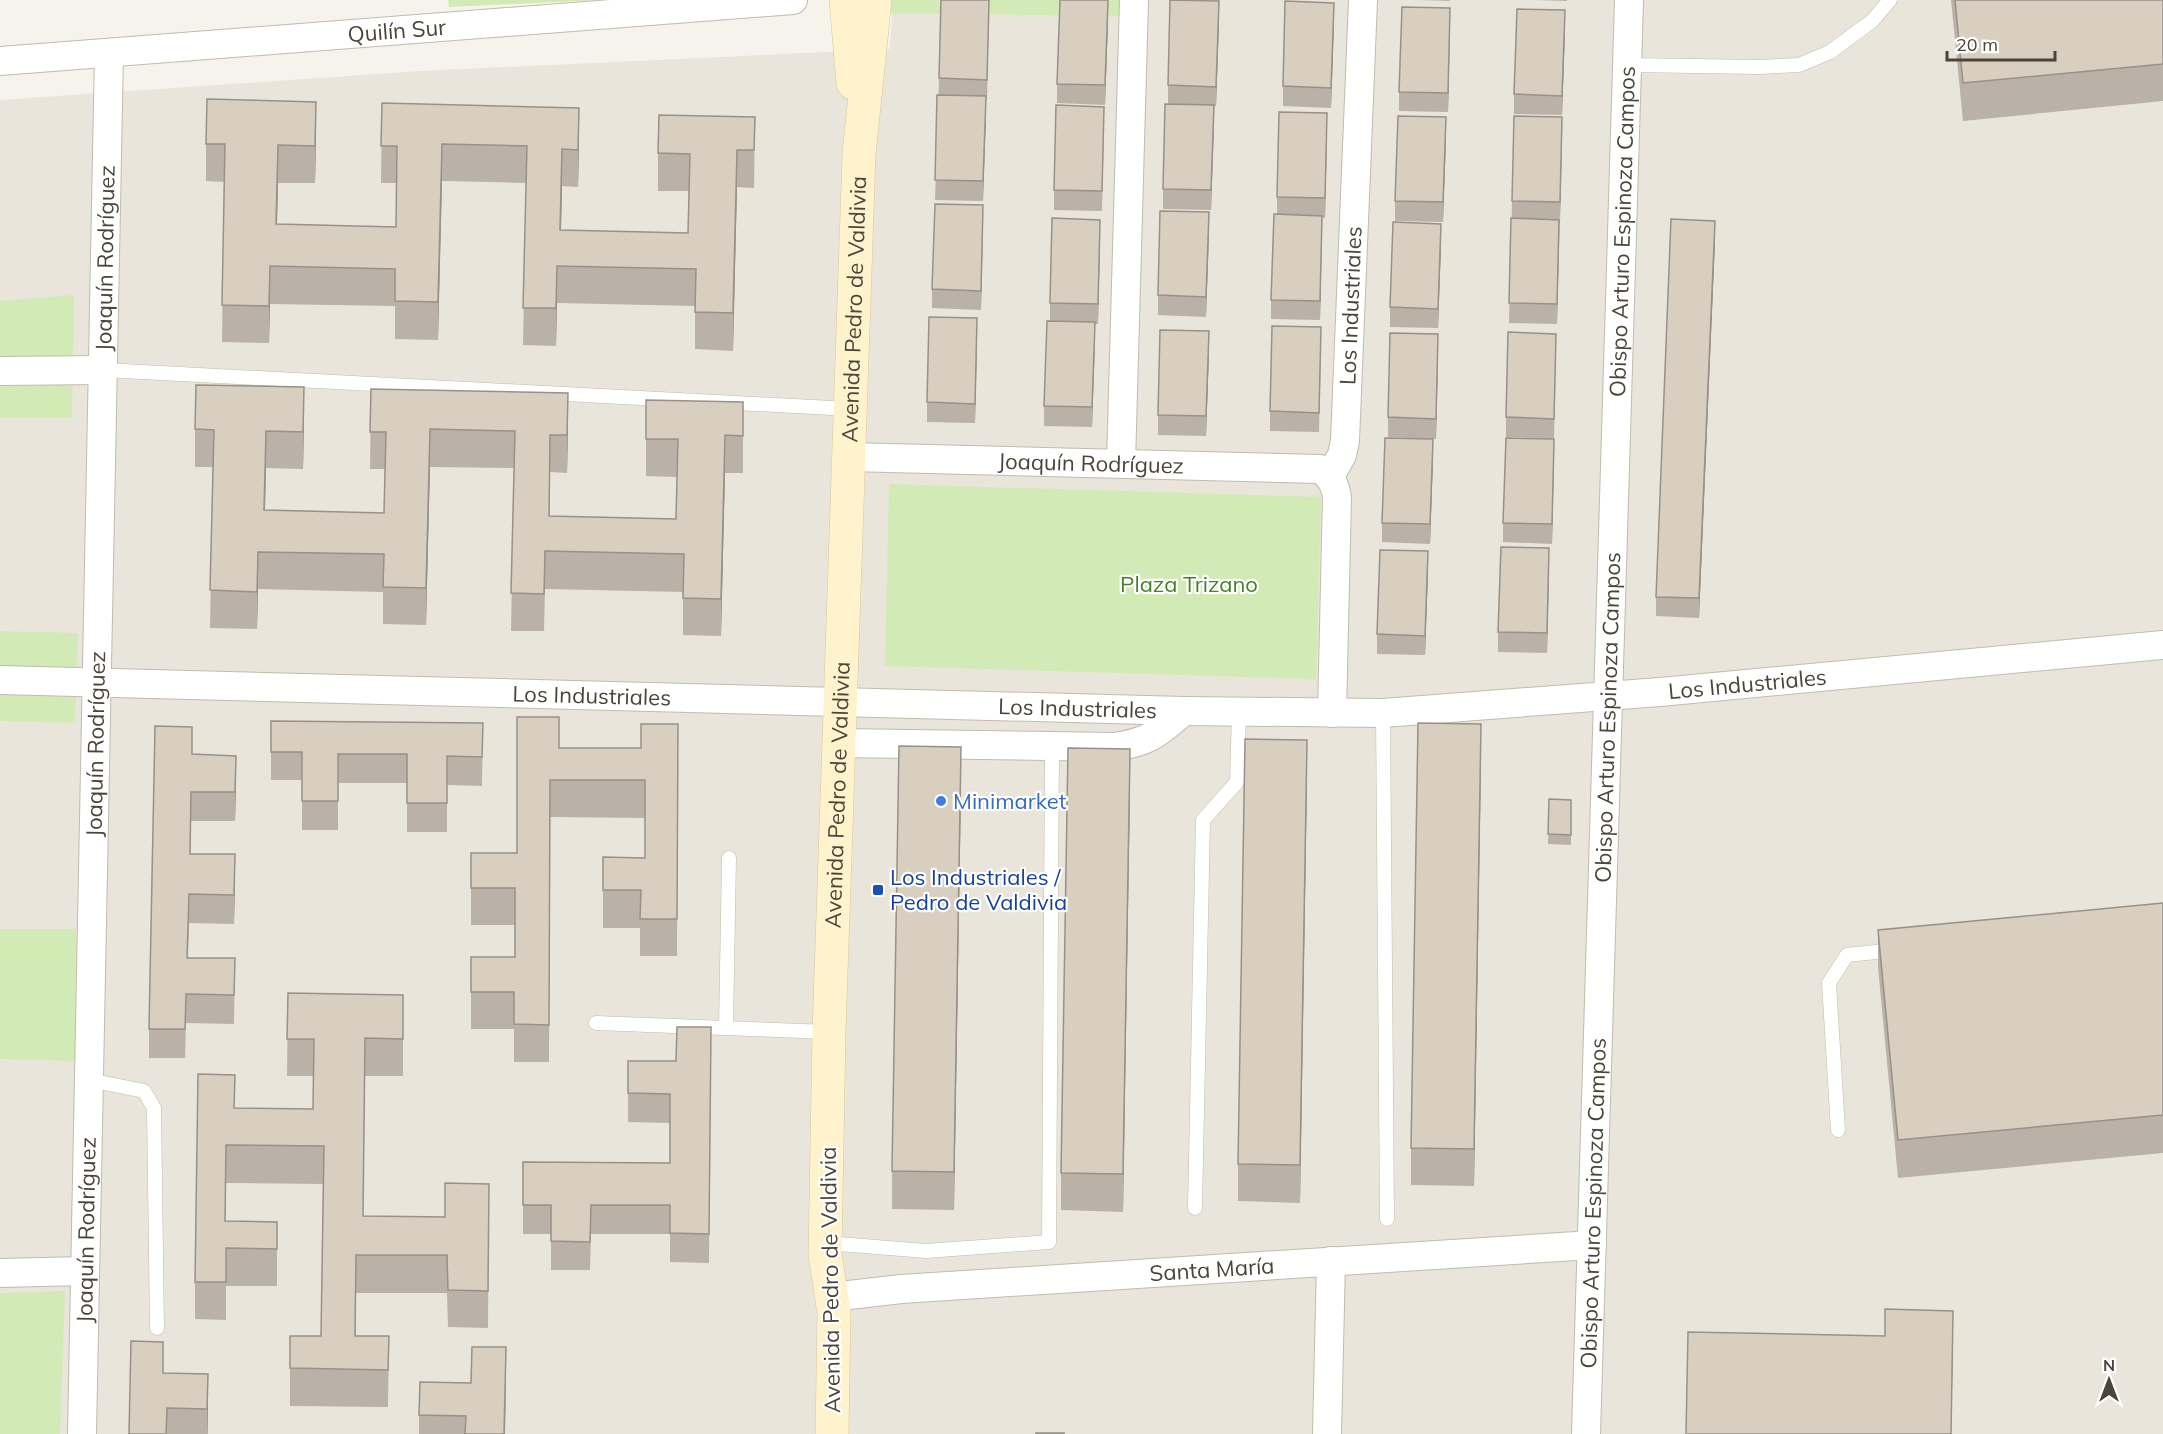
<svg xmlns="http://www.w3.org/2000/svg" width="2163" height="1434" font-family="Mulish,sans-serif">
<rect width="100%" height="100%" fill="#f6f3ec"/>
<path fill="#eae5da" d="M893,0h1270v1434h-2163v-1334l420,-29 470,-22z"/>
<path fill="#d2eab5" d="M448,0h149l-148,7z
M888,0h232v16l-233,-3z
M74,295l-2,123h-72v-117z
M889,484l432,13 -5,182 -431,-13z
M0,631l78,2 -3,90 -75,-2z
M0,929h76l-1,132 -75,-2z
M65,1291l-5,143h-60v-141z"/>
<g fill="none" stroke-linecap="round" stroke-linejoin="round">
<defs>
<path id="lane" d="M1627,65l133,2 39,-2 31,-13 42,-31 18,-21
M104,370l747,39
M1383,713l4,506
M596,1023l233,9
M726,1027l3,-169
M89,1080l55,11 10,17 3,220
M1838,1130l-9,-147 18,-28 48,-5
M1195,1208l8,-388 34,-38 2,-70
M826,1243l100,8 123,-9 3,-494"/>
<g id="street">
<path id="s1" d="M0,61l793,-61"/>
<path d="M0,371l104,-1"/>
<path id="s2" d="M849,457l471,12c11,8 15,15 17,28l-5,216"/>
<path d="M1121,463l13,-463"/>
<path id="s3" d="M1330,476l12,-21 3,-14 18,-441"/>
<path id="s4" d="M0,680l1184,31 199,2 277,-21 503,-47"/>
<path d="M839,743l275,4c35,-5 43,-13 70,-36"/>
<path d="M0,1273l85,-2"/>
<path id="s5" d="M832,1297l69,-8 691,-44"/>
<path id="s6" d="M82,1434l27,-1381"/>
<path d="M1327,1434l4,-173"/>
<path id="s7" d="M1586,1434l43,-1434"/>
</g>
<g id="secondary">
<path d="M846,0l7,83"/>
<path id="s8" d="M832,1434l2,-121 -9,-59 4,-222 30,-878 16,-154"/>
</g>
</defs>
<use href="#lane" stroke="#c2bbae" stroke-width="15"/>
<use href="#street" stroke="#c2bbae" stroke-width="30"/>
<use href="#secondary" stroke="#d6c79b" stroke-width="34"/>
<use href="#lane" stroke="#fff" stroke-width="14"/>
<use href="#street" stroke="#fff" stroke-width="28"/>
<use href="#secondary" stroke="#fff3cd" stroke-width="33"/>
</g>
<path fill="#bab2a6" d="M989,0l-2,100h-1l-3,101 -48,-1 4,-122z
M1417,0h33v1z
M1534,0h33v1z
M1951,0h212v101l-200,20z
M1108,20l-3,85 -48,-2v-19z
M1219,21l-3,85h-2l-3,104 -48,-1v-20l5,-85v-19z
M1334,22l-3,86 -48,-2v-20z
M1450,28l-2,84 -49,-1v-19z
M1565,30l-3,85 -48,-1v-20z
M382,103l197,42 -1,42 -16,-1 -1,44 127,3 1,-42h-31v-38l97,-36 -1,71 -17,-1 -4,164 -38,-2v-43l-138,-3 -1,43 -33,-1 3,-162 -84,-2 -4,159 -43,-1v-33l-125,-2 -1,39 -47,-1 2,-160 -18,-1v-37l110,-5 -1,44h-37l-1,41 119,3v-44h-15z
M1104,126l-2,85 -48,-1v-20z
M1327,133l-2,85h-3l-2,102 -49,-1v-19l6,-86v-17z
M1446,137l-3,85 -48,-1v-20z
M1562,137l-5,187 -48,-1 3,-122z
M983,225l-2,85 -49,-2v-19z
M1209,232l-3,85 -48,-2v-20z
M1100,239l-2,85h-3l-3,103 -48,-1v-20l6,-85v-18z
M1715,241l-16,377 -43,-2v-19z
M1441,244l-3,84 -48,-1v-20z
M977,338l-2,85 -48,-1v-20z
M1321,347l-2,85 -49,-1v-20z
M1209,351l-3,85 -48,-1v-20z
M1438,354l-2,85 -48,-2v-20z
M1556,354l-2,84 -48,-1v-20z
M371,389l197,42 -1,42 -17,-1 -1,44 127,3 1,-42 -31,-1v-76l97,2v71h-18l-4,163 -38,-1v-43l-138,-3 -1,42h-33l3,-163 -84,-1 -4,158 -43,-1v-32l-125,-3 -1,40 -47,-1 3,-161h-18v-38l109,-5 -1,45 -37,-1 -1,42 119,3 1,-44h-15z
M1433,459l-3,85 -48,-2v-19z
M1554,459l-2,85 -49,-2v-19z
M1549,568l-2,85 -49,-1v-20z
M1428,571l-3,84 -48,-1v-20z
M271,721l212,2 -1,63 -35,-1v47h-40v-49h-69v47h-36v-50h-31z
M678,724l-1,232h-37v-28h-37v-71l42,1v-40l-95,-1 -1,245h-35v-33h-43v-72h44v-32h-44v-72h46l42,-105h82z
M192,755l44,30 -1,36h-44l-1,33 45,29 -1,41 -45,-1 -1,35h47l-1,66 -48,-1 -1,35h-36v-29z
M1481,761l-7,425 -63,-1v-37z
M1307,777l-7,426 -62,-2v-37z
M961,785l-7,425 -62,-1v-38z
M1130,786l-7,426 -62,-2v-37z
M1549,799l22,1v45l-23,-1z
M2163,903v250l-265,25 -20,-211v-37z
M288,993l115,2v81h-38l-2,140 82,1 44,-33 -1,144 -40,-1 -1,-34h-91v43h33l-1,71 -98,-1v-70h31l2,-152 -97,-1 -1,38 52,1v64h-51v34l-31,-1v-37l40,-174 78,1v-33h-26z
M711,1027l-2,236 -39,-1v-28h-79l-1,36h-39v-36h-28v-72l147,1v-40l-42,-1v-61h48z
M163,1373l45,1v60h-79z
M506,1385l-1,49h-86v-19z"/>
<path fill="#979187" d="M1108,0v20l-3,85v-20z
M1219,1v20l-3,85v-19z
M1334,3v19l-3,86v-20z
M1450,8v20l-2,84v-19z
M1565,10v20l-3,85v-19z
M986,96v20l-3,85v-20z
M316,102v37l-1,44v-37z
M1214,105v20l-3,85v-20z
M579,108v37l-1,42v-37z
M1327,113v20l-2,85v-20z
M1446,117v20l-3,85v-20z
M1562,117v20l-2,85v-20z
M442,144v37l-4,159v-38z
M278,145v38l-2,79v-38z
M562,149v37l-2,82v-38z
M737,150v37l-4,164v-38z
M983,205v20l-2,85v-19z
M1209,212v20l-3,85v-20z
M1322,216v20l-2,84v-19z
M1100,220v19l-2,85v-20z
M1559,220v19l-2,85v-20z
M1715,221v20l-16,377v-20z
M1441,224v20l-3,84v-19z
M270,266v38l-1,39v-37z
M557,266v37l-1,43v-38z
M977,318v20l-2,85v-19z
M1095,322v20l-3,85v-20z
M1209,331v20l-3,85v-20z
M1438,334v20l-2,85v-20z
M304,387v37l-1,45v-37z
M568,393v38l-1,42v-38z
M430,429v38l-4,158v-37z
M266,431v37l-2,80v-38z
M550,435v37l-1,81v-37z
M725,435v38l-4,163v-37z
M1433,439v20l-3,85v-20z
M1554,439v20l-2,85v-20z
M1549,548v20l-2,85v-20z
M1428,551v20l-3,84v-19z
M258,552v37l-1,40v-37z
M1481,724v37l-7,425v-37z
M1307,740v37l-7,426v-38z
M961,747v38l-7,425v-38z
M1130,749v37l-7,426v-38z
M236,756v29l-1,36v-29z
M235,854v29l-1,41v-29z
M1953,1311v38l-2,85z
M506,1347l-1,87h-1z
M208,1374v37l-1,23v-25z"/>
<path fill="#d8cfc1" stroke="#979187" stroke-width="1.5" d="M941,0h48l-2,80 -48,-2z
M1060,0h48l-3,85 -48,-1z
M1170,0l49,1 -3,86 -48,-2z
M1955,0h208v64l-200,19z
M1285,1l49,2 -3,85 -48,-2z
M1402,7l48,1 -2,85 -49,-1z
M1517,9l48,1 -3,86 -48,-2z
M937,95l49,1 -3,85 -48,-1z
M207,99l109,3 -1,44 -37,-1 -2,79 120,3 1,-81h-16l1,-43 197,5 -1,42 -16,-1 -2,81 128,3 2,-79 -32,-1 1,-38 96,2 -1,33h-17l-4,163 -38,-1 1,-43 -139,-3 -1,42h-33l4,-162 -85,-2 -4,158 -43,-1v-32l-125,-3 -1,40 -47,-1 3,-161h-19z
M1165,104l49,1 -3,85 -48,-1z
M1056,105l48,2 -2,84 -48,-1z
M1279,112l48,1 -2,85 -48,-1z
M1398,116l48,1 -3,85 -48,-1z
M1514,116l48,1 -2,85 -48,-1z
M935,204l48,1 -2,86 -49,-2z
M1160,211l49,1 -3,85 -48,-2z
M1274,214l48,2 -2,85 -49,-1z
M1052,218l48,2 -2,84 -48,-1z
M1511,218l48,2 -2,84 -48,-1z
M1671,219l44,2 -16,377 -43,-1z
M1393,222l48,2 -3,85 -48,-2z
M929,317l48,1 -2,86 -48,-2z
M1047,321l48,1 -3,85 -48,-1z
M1272,326l49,1 -2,86 -49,-2z
M1160,330l49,1 -3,85 -48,-1z
M1508,332l48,2 -2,85 -48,-2z
M1390,333l48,1 -2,85 -48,-2z
M196,385l108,2 -1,45 -37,-1 -2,79 120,3 2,-81h-16l1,-43 197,4 -1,42h-17l-1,81 127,3 2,-80h-32v-39l97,2v34l-18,-1 -4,164 -38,-1 1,-44 -139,-3 -1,43 -33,-1 4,-162 -85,-2 -4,159 -43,-1 1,-33 -126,-2 -1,40 -47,-2 4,-160 -19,-1z
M1385,438l48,1 -3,85 -48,-1z
M1506,438l48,1 -2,85 -49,-1z
M1501,547l48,1 -2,85 -49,-1z
M1380,550l48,1 -3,85 -48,-2z
M517,717h42v31h82v-24h37l-1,195h-37l1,-29h-38v-33l42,1v-78h-95l-1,245 -35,-1v-32h-43v-35h44v-69h-44v-35h46z
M271,721l212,2 -1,34 -35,-1v47h-40v-49h-69v47h-36v-49h-31z
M1418,723l63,1 -7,425 -63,-1z
M155,726l37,1v27l44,2 -1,36h-44l-1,62h45l-1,41 -45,-1 -2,64h48l-1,37 -48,-1 -1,35h-36z
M1245,739l62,1 -7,425 -62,-1z
M899,746l62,1 -7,425 -62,-1z
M1068,748l62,1 -7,425 -62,-1z
M1549,799l22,1v35l-23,-1z
M2163,903v212l-265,25 -20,-210z
M288,993l115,2v44l-38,-1 -2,178 82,1v-34l44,1 -1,107 -40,-1 -1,-35h-91l-1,81h34l-1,34 -98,-2v-32h31l3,-190 -98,-1 -1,76 52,1v27l-51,-1v34h-31l3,-208 37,1 -1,33 79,1 1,-70h-27z
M677,1027h34l-2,207 -39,-1v-28h-79l-1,37 -39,-1v-36h-28v-43l147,1v-69l-42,-1v-32h48z
M1885,1309l68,2 -2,123h-265l2,-102 197,4z
M131,1341l32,1v31l45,1 -1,35 -40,-1 -1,26h-37z
M472,1347h34l-2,87h-39l1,-18 -47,-1 1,-33 51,1z
M1036,1433h28v1h-28z"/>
<circle fill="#3f7fe0" stroke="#fff" stroke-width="2" cx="941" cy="801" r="6"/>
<rect fill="#1a4fb4" stroke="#fff" stroke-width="2" x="872" y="884" width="12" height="12" rx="3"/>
<g text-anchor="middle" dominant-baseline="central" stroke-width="4.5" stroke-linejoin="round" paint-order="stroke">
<g font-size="22" fill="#4b4439" stroke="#fff">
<text stroke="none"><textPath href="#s1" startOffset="398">Quilín Sur</textPath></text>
<text stroke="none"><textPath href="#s7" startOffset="1203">Obispo Arturo Espinoza Campos</textPath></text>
<text stroke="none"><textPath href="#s6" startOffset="1176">Joaquín Rodríguez</textPath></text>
<text stroke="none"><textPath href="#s3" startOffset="174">Los Industriales</textPath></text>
<text stroke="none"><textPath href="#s8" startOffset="1126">Avenida Pedro de Valdivia</textPath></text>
<text stroke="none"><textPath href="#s2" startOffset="242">Joaquín Rodríguez</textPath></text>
<text stroke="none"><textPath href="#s4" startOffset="1749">Los Industriales</textPath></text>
<text stroke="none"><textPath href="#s4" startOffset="592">Los Industriales</textPath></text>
<text stroke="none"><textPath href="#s4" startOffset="1078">Los Industriales</textPath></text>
<text stroke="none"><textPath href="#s7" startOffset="717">Obispo Arturo Espinoza Campos</textPath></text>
<text stroke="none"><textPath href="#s6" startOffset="690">Joaquín Rodríguez</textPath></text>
<text stroke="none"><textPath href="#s8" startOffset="640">Avenida Pedro de Valdivia</textPath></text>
<text stroke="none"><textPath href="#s7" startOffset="231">Obispo Arturo Espinoza Campos</textPath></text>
<text stroke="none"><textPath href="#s6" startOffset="204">Joaquín Rodríguez</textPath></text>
<text stroke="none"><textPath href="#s5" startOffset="381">Santa María</textPath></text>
<text transform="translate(830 1280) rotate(-91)">Avenida Pedro de Valdivia</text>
</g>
<g font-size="22" fill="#4a7f2a" stroke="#fff">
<text x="1189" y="584">Plaza Trizano</text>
</g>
<g font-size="22" fill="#366cbe" stroke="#fff" text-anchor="start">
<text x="953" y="801">Minimarket</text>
</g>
<g font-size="22" fill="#164399" stroke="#fff" text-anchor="start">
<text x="890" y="877">Los Industriales /<tspan x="890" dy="25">Pedro de Valdivia</tspan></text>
</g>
</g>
<g transform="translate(2109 1380)" stroke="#ffffff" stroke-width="4.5" paint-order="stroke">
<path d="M0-4.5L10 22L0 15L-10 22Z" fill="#4b4439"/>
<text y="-9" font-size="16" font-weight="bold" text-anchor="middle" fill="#4b4439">N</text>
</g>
<path d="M1947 51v9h108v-9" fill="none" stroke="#4b4439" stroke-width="3"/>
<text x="1956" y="51" font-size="18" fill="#4b4439" stroke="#ffffff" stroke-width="4.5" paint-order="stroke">20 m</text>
</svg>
